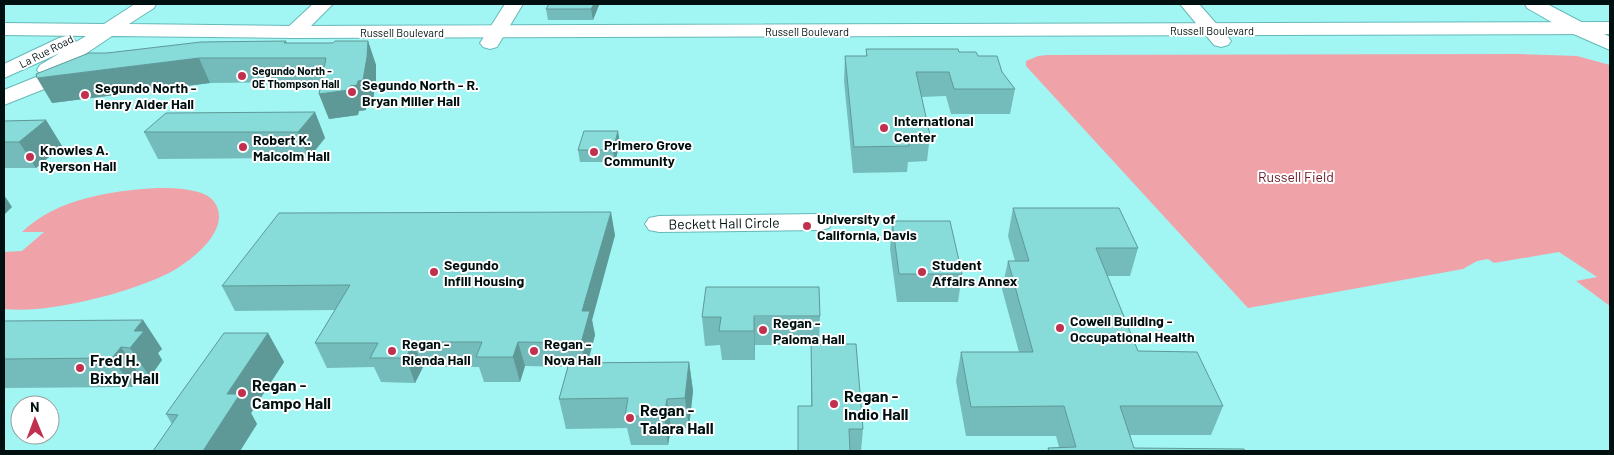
<svg xmlns="http://www.w3.org/2000/svg" width="1614" height="455" font-family="Barlow,sans-serif">
<rect width="100%" height="100%" fill="#a1f5f3"/>
<path fill="#f0a2a9" d="M1520,54l57,2 33,9v241l-34,-25 21,-4 -38,-25 -65,11 -6,-4 -11,2 -14,8 -215,39 -222,-242v-5l12,-5 9,-1z
M158,188c15,0 48,0 57,15 17,27 -25,59 -46,70 -40,20 -120,41 -165,36v-57l18,-1 22,-19h-22c36,-34 88,-41 136,-44z"/>
<g fill="none" stroke-linecap="round" stroke-linejoin="round">
<defs>
<path id="minor" d="M313,4h20l-32,32 -7,2 -7,-2 -3,-4 3,-4z
M505,4h18l-26,43 -7,2 -7,-2 -3,-4z
M1180,4h19l29,33 3,4 -3,4 -7,2 -7,-2z
M1525,4h22l63,33v13l-41,-18 -42,-24z
M819,214l10,2 4,6 -4,6 -10,2 -160,2 -10,-2 -4,-6 4,-6 10,-2z"/>
<path id="major" d="M135,4h21l-2,4 -25,16 165,2 1316,-4v12l-1316,4 -182,-2 -40,27 10,1 3,5 -3,5 -78,31v-15l37,-15 -4,-5 3,-5 20,-12 -56,25v-14l55,-26 7,-2 7,2 3,4 10,-6 -82,-1v-12l100,1z"/>
</defs>
<use href="#minor" stroke="#66b9b8" stroke-width="2"/>
<use href="#major" stroke="#66b9b8" stroke-width="2"/>
<use href="#minor" fill="#fff" fill-rule="evenodd"/>
<use href="#major" fill="#fff" fill-rule="evenodd"/>
</g>
<path fill="#74bcbb" d="M599,5l-6,15h-45l-2,-11z
M286,41l1,2h46l35,-2 8,24v17l-4,23 -6,1v4l-7,1 -1,4 -29,4 -10,-25 3,-12 -112,1 -158,20 55,-50z
M866,49l93,3 19,4 24,16 13,17 -5,25h-59l-5,-18 -25,1 9,38 -3,26 -19,1 -1,10 -54,1 -9,-92 1,-25h21z
M315,112l10,26 -16,20 -151,1 -14,-27z
M46,120l16,26 -26,22h-32v-47z
M620,143l-5,19h-35l-2,-12z
M1013,208l125,40 -8,28h-23l31,75 85,55 -12,29h-81l4,13 111,3h-197v-3l11,-1 -3,-11h-90l-10,-55 5,-29h58l-17,-63 6,-28h7l-7,-25z
M892,221l70,53 -4,28h-61l-7,-53z
M615,235l-23,85 3,15 -7,28 101,-1 4,29 -4,37h-18l-3,17h-37l-4,-17 -61,1 -7,-30 9,-32 -43,-1 -5,16h-36l-5,-15h-56l-8,16 -34,-1 -7,-15 -47,1 -12,-25 20,-33 -100,1 -13,-25z
M820,316l-1,28 44,85 -2,22h-63l13,-45v-61h-56v15h-33l-2,-15 -15,1 -3,-29z
M143,320l19,29 -4,4 4,7 -12,17 -10,-1 -8,11 -128,1v-67z
M268,333l16,29 -33,51 6,11 -17,27h-87l19,-27 -6,-10z"/>
<path fill="#5e9998" d="M594,4h5v1l-6,15 -2,-11z
M368,41l8,24v17l-4,23 -6,1v4l-7,1 -1,4 -29,4 -10,-25z
M199,58l11,25 -158,20 -15,-25z
M315,112l10,26 -16,20 -11,-26z
M46,120l16,26 -26,22 -17,-26z
M618,131l2,12 -5,19 -2,-12z
M4,195l8,12 -8,8z
M611,212l4,23 -23,85 3,15 -9,32 -5,-24 1,-32z
M754,316l1,29v15l-1,-29z
M143,320l19,29 -4,4 4,7 -12,17 -20,-29 4,-17z
M268,333l16,29 -33,51 6,11 -17,27h-37l24,-57z
M413,342l10,25 -8,16 -9,-25z
M518,342l7,24 -5,16 -7,-25z
M121,347l19,29 -8,11 -20,-29z
M689,362l4,29 -4,37 -4,-30z
M667,399l4,29 -3,17 -4,-29z"/>
<path fill="#87dbd9" stroke="#5e9998" d="M549,4h45l-3,5h-45z
M286,41l-2,2h49l2,-2h33l-1,16 -4,23 -5,1 -1,4 -7,1 -1,4 -30,4 7,-36h-127l-162,20 -1,-4 53,-21h18l94,-11z
M866,49h92l1,3h17l2,4h19l5,16 13,17h-61l-5,-17h-33l14,63 -23,1 2,10 -55,1 -9,-91h22z
M315,112l-17,20h-154l22,-19z
M46,120l-27,22h-15v-21z
M584,131h34l-5,19h-35z
M1013,208h106l19,40h-42l42,103 59,1 26,54h-103l14,42 110,1 1,2h-196l-1,-3 28,-1 -12,-41 -93,1 -10,-55h72l-25,-91h21z
M611,212l-29,99h8l-9,32 -63,-1 -5,15h-37l6,-15h-69l-7,16h-36l8,-15h-63l35,-58 -128,1 57,-73z
M892,221h58l12,53h-63z
M706,287h113l1,29h-66v15h-35l2,-14h-19z
M143,320l-9,11h10l-14,17 -9,-1 -9,11 -108,1v-38z
M224,333h44l-41,61h13l-37,57h-50l25,-36 -12,-1z
M811,344h45l7,85h-14l1,22h-52v-45h14z
M689,362l-4,36 -18,1 -3,17h-39l3,-18 -69,1 10,-36z"/>
<g fill="#c1314f" stroke="#fff" stroke-width="2">
<circle cx="242" cy="76" r="5"/>
<circle cx="352" cy="92" r="5"/>
<circle cx="85" cy="95" r="5"/>
<circle cx="884" cy="128" r="5"/>
<circle cx="243" cy="147" r="5"/>
<circle cx="594" cy="152" r="5"/>
<circle cx="30" cy="157" r="5"/>
<circle cx="807" cy="226" r="5"/>
<circle cx="434" cy="272" r="5"/>
<circle cx="922" cy="272" r="5"/>
<circle cx="1060" cy="328" r="5"/>
<circle cx="763" cy="330" r="5"/>
<circle cx="392" cy="351" r="5"/>
<circle cx="534" cy="351" r="5"/>
<circle cx="80" cy="368" r="5"/>
<circle cx="242" cy="393" r="5"/>
<circle cx="834" cy="404" r="5"/>
<circle cx="630" cy="418" r="5"/>
</g>
<g text-anchor="middle" dominant-baseline="central" stroke-width="4" stroke-linejoin="round" paint-order="stroke">
<g font-size="11" fill="#001010" stroke="#fff">
<text x="1212" y="30">Russell Boulevard</text>
<text x="807" y="31">Russell Boulevard</text>
<text x="402" y="32">Russell Boulevard</text>
<text transform="translate(46 51) rotate(-27)">La Rue Road</text>
</g>
<g font-size="11" font-weight="bold" fill="#001010" stroke="#fff" text-anchor="start">
<text x="252" y="70">Segundo North -<tspan x="252" dy="13">OE Thompson Hall</tspan></text>
</g>
<g font-size="14" font-weight="bold" fill="#001010" stroke="#fff" text-anchor="start">
<text x="362" y="84">Segundo North - R.<tspan x="362" dy="16">Bryan Miller Hall</tspan></text>
<text x="95" y="87">Segundo North -<tspan x="95" dy="16">Henry Alder Hall</tspan></text>
<text x="894" y="120">International<tspan x="894" dy="16">Center</tspan></text>
<text x="253" y="139">Robert K.<tspan x="253" dy="16">Malcolm Hall</tspan></text>
<text x="604" y="144">Primero Grove<tspan x="604" dy="16">Community</tspan></text>
<text x="40" y="149">Knowles A.<tspan x="40" dy="16">Ryerson Hall</tspan></text>
<text x="817" y="218">University of<tspan x="817" dy="16">California, Davis</tspan></text>
<text x="444" y="264">Segundo<tspan x="444" dy="16">Infill Housing</tspan></text>
<text x="932" y="264">Student<tspan x="932" dy="16">Affairs Annex</tspan></text>
<text x="1070" y="320">Cowell Building -<tspan x="1070" dy="16">Occupational Health</tspan></text>
<text x="773" y="322">Regan -<tspan x="773" dy="16">Paloma Hall</tspan></text>
<text x="402" y="343">Regan -<tspan x="402" dy="16">Rienda Hall</tspan></text>
<text x="544" y="343">Regan -<tspan x="544" dy="16">Nova Hall</tspan></text>
</g>
<g font-size="14" fill="#661626" stroke="#fff">
<text x="1296" y="176">Russell Field</text>
</g>
<g font-size="14" fill="#001010" stroke="#fff">
<text transform="translate(724 223) rotate(-1)">Beckett Hall Circle</text>
</g>
<g font-size="16" font-weight="bold" fill="#001010" stroke="#fff" text-anchor="start">
<text x="90" y="359">Fred H.<tspan x="90" dy="18">Bixby Hall</tspan></text>
<text x="252" y="384">Regan -<tspan x="252" dy="18">Campo Hall</tspan></text>
<text x="844" y="395">Regan -<tspan x="844" dy="18">Indio Hall</tspan></text>
<text x="640" y="409">Regan -<tspan x="640" dy="18">Talara Hall</tspan></text>
</g>
</g>
<rect width="1614" height="455" fill="none" stroke="#001010" stroke-width="10"/>
<g transform="translate(35 420) rotate(359)"><circle r="24" fill="#ffffff" stroke="#999f9f"/>
<path d="M0-4L9 19L0 12L-9 19Z" fill="#c1314f"/>
<text y="-8" font-size="14" font-weight="bold" text-anchor="middle" fill="#001010">N</text>
</g>
</svg>
